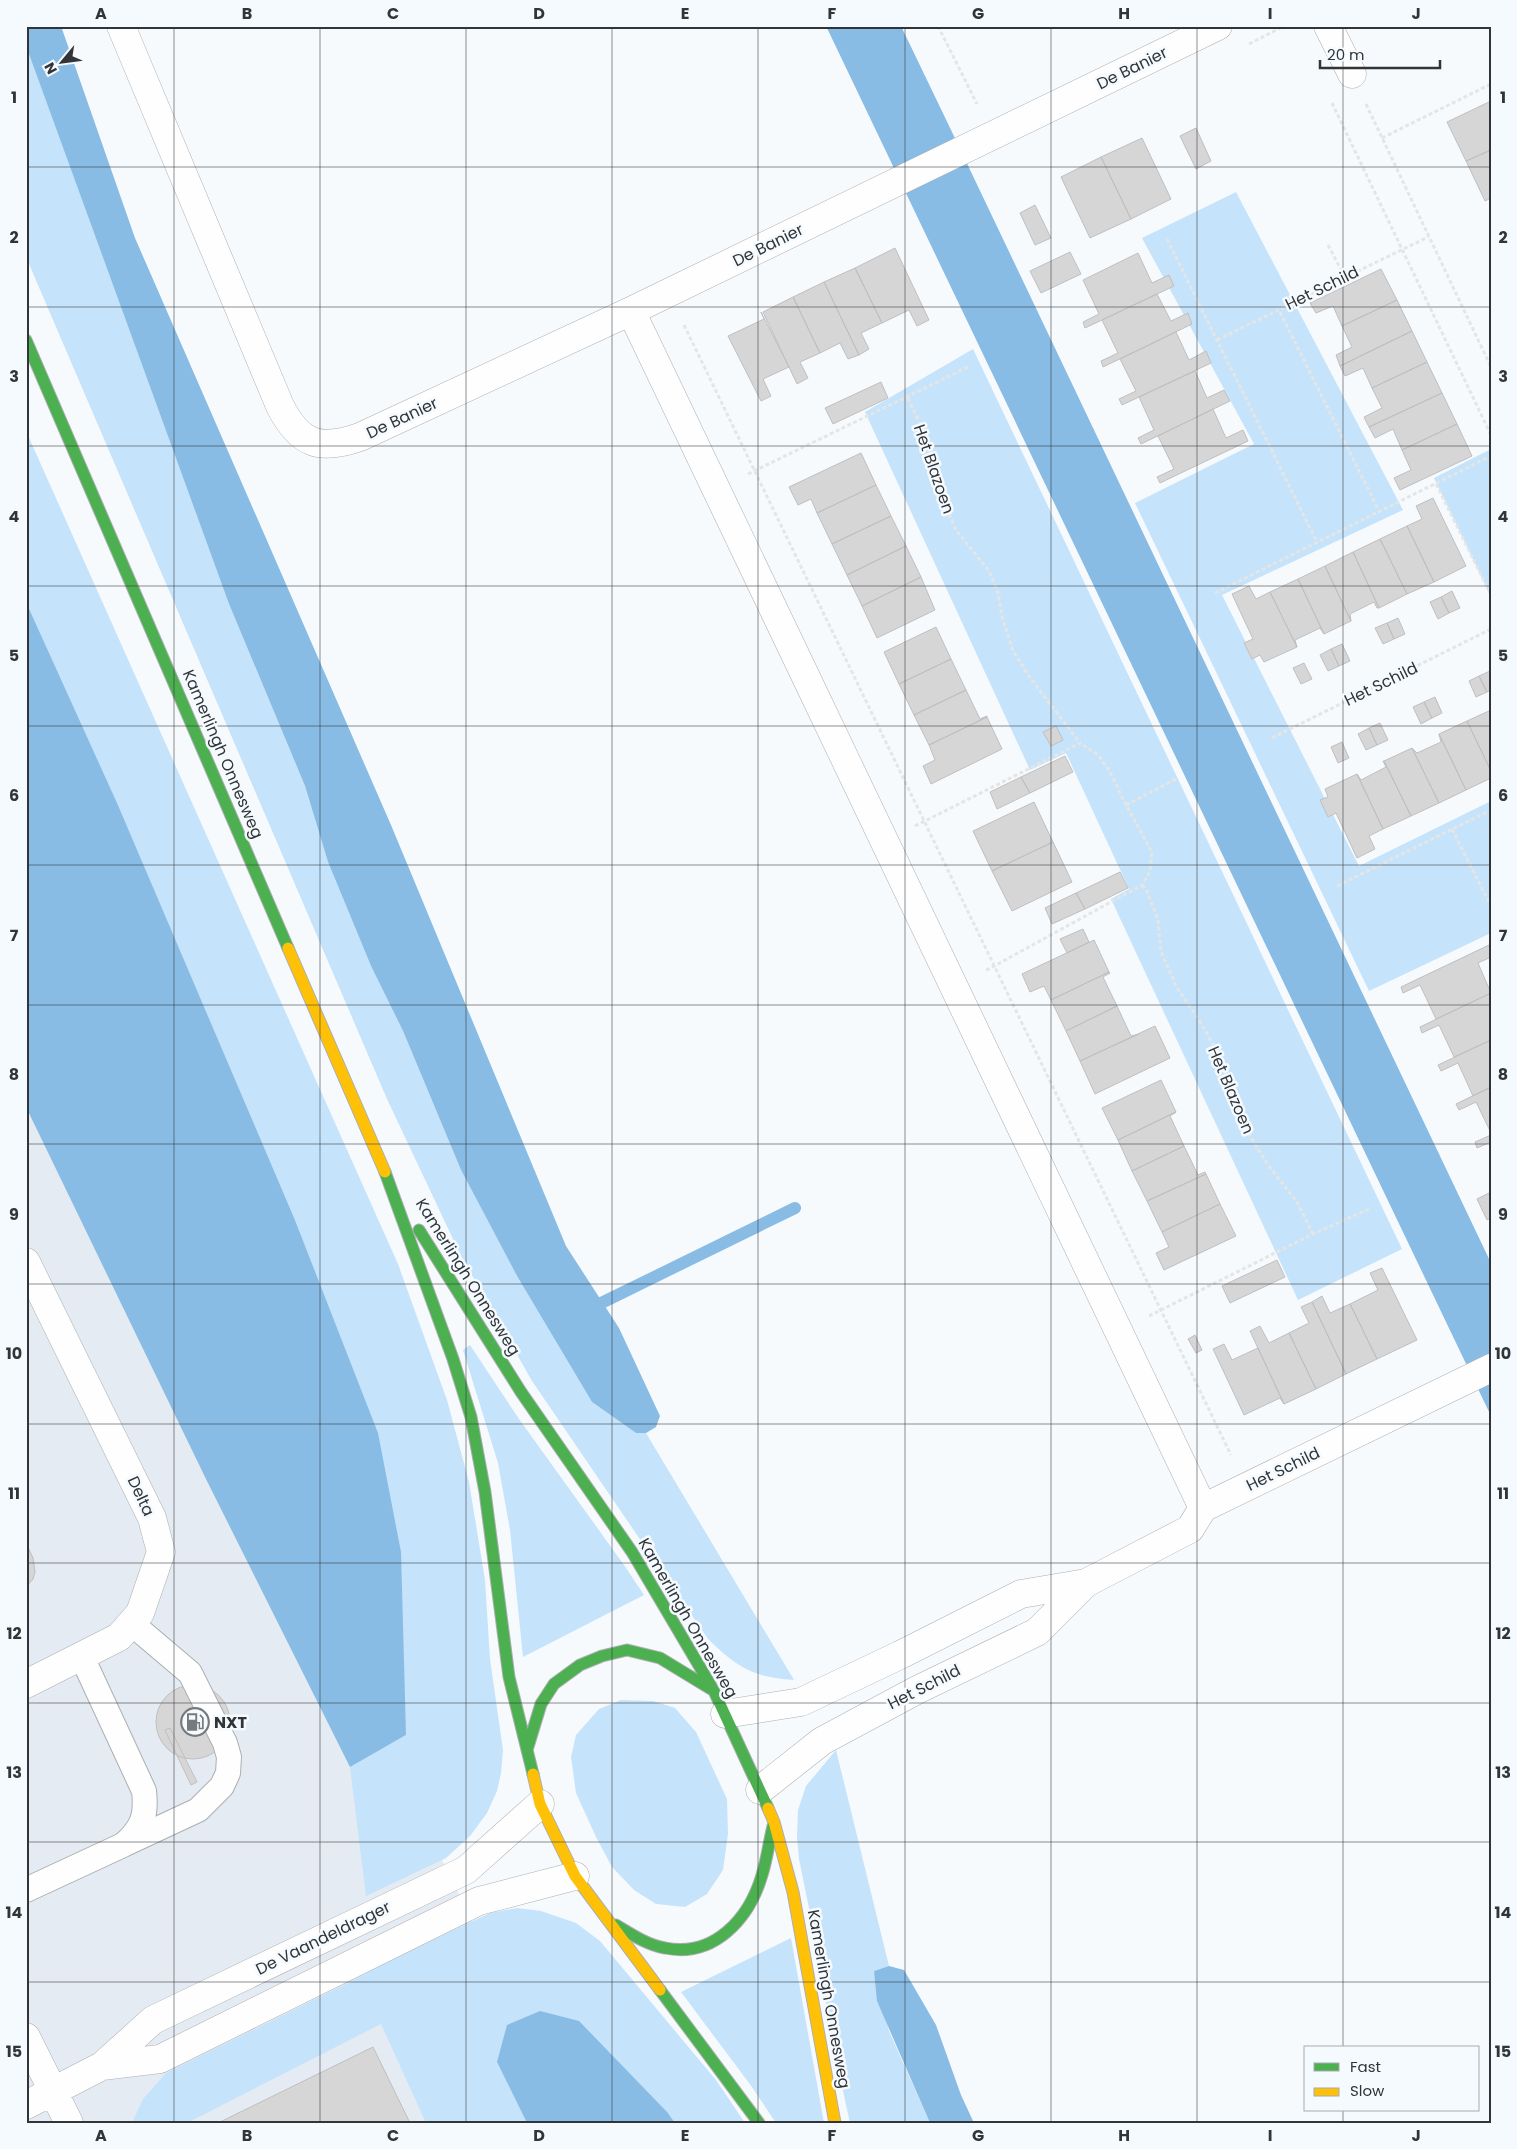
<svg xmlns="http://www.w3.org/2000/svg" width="1517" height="2149" font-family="Poppins,sans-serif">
<rect width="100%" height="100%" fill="#f7fafd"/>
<path fill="#e4ebf2" d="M26,842l316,815 230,466h-546z"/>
<path fill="#c5e3fb" d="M26,46l203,558 76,182 23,76 43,104 32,65 58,139 56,106 75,126 44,31h10l148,247c-41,-3 -56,-12 -86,-41l-176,-258 -71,-125 -74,-157 -361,-842z
M1236,192l167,318 -181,85 137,271 132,-65v132l-122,58 -234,-488 119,-59 -112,-206z
M973,349l429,900 -104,51 -187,-401 18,-10 -63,-136 -36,17 -165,-358z
M26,431l372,833 49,136 22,82 16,98 5,79 13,91 -2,23 -4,18 -10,22 -17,23 -24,22 -80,38 -16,-129 56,-32 -28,-301 -83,-214 -177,-415 -92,-203z
M1491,449v148l-57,-119z
M470,1345l49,74 105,146 20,30 -121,62 -13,-127 -12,-67 -35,-113z
M621,1700l32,1 22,7 21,24 31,67 1,35 -5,36 -16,24 -22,13 -29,-3 -22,-14 -22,-23 -16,-30 -20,-44 -5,-36 5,-22 23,-26z
M836,1750l53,216 -15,5 15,60 41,92h-80l-21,-96 -7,-55 -23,-113 -2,-22 1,-27 8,-24z
M517,1908l24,3 35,12 24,18 116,139 29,43h-70l-7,-10 -171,-51 30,61h-101l-45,-99 -194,99h-55l11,-24 23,-26 186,-92 42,-23 96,-45z
M791,1938l33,185h-48l-24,-36 -71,-95z"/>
<path fill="#88bce4" d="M26,26h35l74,212 256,587 175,421 53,82 41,88 -4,11 -10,6h-10l-44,-31 -75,-126 -56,-106 -58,-139 -32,-65 -43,-104 -23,-76 -76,-182 -203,-558z
M826,26h75l51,106 539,1131v153z
M26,602l92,203 177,415 83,213 23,119 5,183 -56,32 -145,-290 -179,-370z
M889,1966l15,4 32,55 25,70 13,28h-44l-53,-122 -3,-30z
M540,2011l39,10 89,92 7,10h-148l-30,-61 10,-37z"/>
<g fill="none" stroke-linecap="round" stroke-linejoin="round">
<path stroke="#88bce4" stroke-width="12" d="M587,1310l208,-102"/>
</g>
<path fill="#d7d6d7" stroke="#bfbfc0" d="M1491,101v49l-25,11 -19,-39z
M1196,128l15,33 -15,8 -16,-33z
M1142,138l29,61 -40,20 -30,-62z
M1491,150v48l-6,3 -19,-40z
M1101,157l30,62 -41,19 -29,-61z
M1035,205l16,33 -16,7 -15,-32z
M895,248l34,72 -12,6 -8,-16 -27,13 -27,-55z
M1070,252l11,22 -40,19 -11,-22z
M1138,253l14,30 17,-8 5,11 -89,42 -2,-6 16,-8 -16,-34z
M855,268l27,55 -21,10 8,16 -10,6 -35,-73z
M1381,269l16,31 -55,26 -9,-20 -17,7 -6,-10z
M824,282l35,73 -11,4 -8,-16 -20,10 -27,-56z
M1157,294l14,27 17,-8 4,11 -89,43 -2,-6 17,-8 -16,-33z
M793,297l27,56 -20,9 8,16 -11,6 -34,-72z
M1397,300l15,31 -72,35 -4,-11 16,-8 -10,-21z
M761,312l28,55 -26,12 8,17 -10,5 -33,-65 36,-17z
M1412,331l15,31 -55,26 -9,-20 -18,8 -5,-10z
M1176,332l13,28 17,-9 5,12 -89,42 -3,-6 17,-8 -16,-32z
M1427,362l15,31 -73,34 -5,-10 18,-9 -10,-20z
M1195,371l12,27 17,-8 6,11 -89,43 -3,-6 16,-8 -15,-33z
M881,382l7,16 -55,26 -8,-16z
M1442,393l15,31 -55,26 -9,-21 -18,9 -6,-11z
M1213,409l13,29 17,-8 5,11 -88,42 -3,-6 17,-8 -16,-33z
M1457,424l15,32 -72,34 -6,-12 17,-8 -9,-20z
M861,453l15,32 -59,28 -6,-14 -13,6 -9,-18z
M876,485l15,31 -59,28 -15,-31z
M1433,498l33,68 -32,16 -27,-56 15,-7 -6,-13z
M891,516l15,30 -59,29 -15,-31z
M1407,526l27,56 -27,12 -27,-55z
M1380,539l27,55 -28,14 -26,-56z
M906,546l15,31 -59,29 -15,-31z
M1353,552l26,56h-2l-3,-6 -24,12 1,7 -26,-55z
M1325,566l26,55 -27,13 -26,-55z
M921,577l14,33 -58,28 -15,-32z
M1298,579l26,55 -4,-6 -25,12 2,7 -27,-55z
M1249,586l7,13 14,-7 27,55 -33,15 -4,-7 -8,4 -8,-16 9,-4 -21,-45z
M1452,591l8,17 -11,5 -8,-16z
M1441,597l8,16 -11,6 -8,-17z
M1398,618l7,16 -11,5 -7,-16z
M1387,623l7,16 -11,5 -8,-16z
M936,627l15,32 -52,25 -15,-32z
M1342,644l8,17 -11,5 -8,-17z
M1331,649l8,17 -11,5 -8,-16z
M951,659l15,31 -52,25 -15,-31z
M1304,663l8,16 -11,5 -8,-16z
M1490,671l1,19 -4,2 -8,-16z
M1479,676l8,16 -11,5 -7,-16z
M966,690l14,29 7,-3v1l-58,28 -15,-30z
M1435,697l7,16 -10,5 -8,-16z
M1424,702l8,16 -11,6 -8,-17z
M1491,710v61l-24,-50z
M987,717l15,32 -71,35 -8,-18 12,-6 -6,-15z
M1467,721l24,50v7l-25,12 -27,-56z
M1380,723l8,17 -11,5 -8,-17z
M1056,726l7,14 -12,6 -8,-14z
M1369,728l8,17 -11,5 -8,-16z
M1439,734l27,56 -27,13 -27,-55 5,5 24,-11z
M1342,742l7,16 -11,5 -7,-16z
M1412,748l27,55 -28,13 -27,-55z
M1065,756l8,16 -43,21 -9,-16z
M1383,761h1l27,55 -28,13 -26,-55 4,6 25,-13z
M1357,774l26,55 -14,7 6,13 -18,9 -21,-45 -8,4 -8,-17 8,-3 -3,-8z
M1021,777l9,16 -33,16 -7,-17z
M1034,802l19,40 -61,29 -19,-40z
M1053,842l19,40 -60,29 -20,-40z
M1120,872l8,16 -43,21 -9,-16z
M1076,893l9,16 -33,15 -7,-16z
M1083,929l6,13 -22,11 -7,-14z
M1094,940l15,32 -58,28 -7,-14 -14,6 -8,-18z
M1489,945l2,12 -13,6 13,30 -55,26 -16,-34 -17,8 -2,-6z
M1109,972l1,1 -7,4 14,29 -51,25 -15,-31z
M1491,993v47l-37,17 -15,-32 -17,8 -2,-6z
M1117,1006l14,30 8,-2 -59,27 -14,-30z
M1155,1026l15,32 -75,36 -15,-33z
M1491,1040v47l-18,9 -15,-33 -17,8 -3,-6z
M1161,1080l15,32 -58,28 -16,-32z
M1491,1087v46l-15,-31 -17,8 -3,-6z
M1176,1112l-6,4 14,30 -52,25 -14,-31z
M1491,1135v7l-14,6 -2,-6z
M1184,1146l14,29 7,-3 1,2 -59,27 -15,-30z
M1206,1174l14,30 -58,28 -15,-31z
M1491,1192v26l-4,2 -10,-21z
M1220,1204l16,32 -72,34 -8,-17 13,-6 -7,-15z
M1277,1260l8,17 -55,26 -8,-17z
M1382,1268l35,72 -40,19 -27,-55 28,-14 -8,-17z
M1322,1296l8,17 20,-9 27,55 -31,15 -34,-72z
M1312,1302l34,72 -30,15 -27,-56 20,-10 -8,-16z
M1260,1326l9,17 20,-10 27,56 -32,15 -34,-73z
M1195,1335l7,15 -6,3 -8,-14z
M1224,1344l8,16 26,-12 26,56 -4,-6 -36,17 -31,-66z
M26,1543l7,15 2,14 -2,7 -7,8z
M156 1722a37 37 0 1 1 74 0a37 37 0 1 1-74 0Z
M170,1728l27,54 -6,3 -26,-55z
M373,2047l37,76h-192z"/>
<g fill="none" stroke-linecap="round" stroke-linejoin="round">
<defs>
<path id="lane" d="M123,1845l75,-35 24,-24 6,-13 1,-16 -4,-14 -35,-70 -59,-50
M26,1890l97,-45c19,-16 24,-29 21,-54l-62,-134"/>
<path id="street" d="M121,26l159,380c20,39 40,45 80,31l271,-126 587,-285
M1328,26l24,48
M631,311l572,1197
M26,1262l126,256 9,34 -21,61 -21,24 -93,47
M725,1714l76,-12 99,-47 121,-61 65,-11
M760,1790l62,-49 95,-51 120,-58 49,-49 104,-54 13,-21 288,-140
M26,2037l43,86
M102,2066l58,-7 319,-158 96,-25
M26,2105l76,-39 51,-46 313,-150 74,-66"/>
<path id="fast" d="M26,340l262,608
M385,1172l68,187 18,58 14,75 24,185 24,97
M419,1230l102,162 111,160 82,139 54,117
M527,1750l14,-46 13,-20 26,-19 22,-9 25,-6 33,8 51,31
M616,1925c15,9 31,20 49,23 49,10 84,-29 97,-73 5,-16 7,-33 11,-49
M660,1990l99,133"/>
<path id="slow" d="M288,948l97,224
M533,1774l7,30 35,72 85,114
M768,1808l6,14 19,70 42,231"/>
</defs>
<use href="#lane" stroke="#acafb1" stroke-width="26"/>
<use href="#street" stroke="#acafb1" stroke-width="29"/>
<use href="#fast" stroke="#acafb1" stroke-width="13"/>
<use href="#slow" stroke="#acafb1" stroke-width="13"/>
<path stroke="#e4e6e6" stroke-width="3" stroke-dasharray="4 2.5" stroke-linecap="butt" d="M938,26l39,78
M1249,44l35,-18
M1332,103l159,332
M1366,104l125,263
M1382,138l109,-54
M1167,239l150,303
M1328,245l17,32
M1280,312l99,199
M684,325l547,1130
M1217,340l211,-103
M908,398l16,34 17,64 15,34 33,41 9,22 4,24 11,34 18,28 49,64
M748,474l220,-107
M1436,484l55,111
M1215,593l276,-137
M1272,738l219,-109
M1126,805l50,-26
M915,826l165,-83 18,12 11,15 17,35 26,47 -2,19 -8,14 -157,86
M1452,829l39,77
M1142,885l5,6 11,29 3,32 16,36 22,32 23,40 7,31 21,45 18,29 29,37 16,32
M1337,886l154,-76
M1149,1316l164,-82 56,-25"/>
<use href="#lane" stroke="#fefeff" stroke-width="24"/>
<use href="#street" stroke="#fefeff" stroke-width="28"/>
<use href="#fast" stroke="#4caf50" stroke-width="11"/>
<use href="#slow" stroke="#ffc107" stroke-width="11"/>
</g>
<path fill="none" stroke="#313537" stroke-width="1" stroke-opacity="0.55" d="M174,26v2097M320,26v2097M466,26v2097M612,26v2097M758,26v2097M905,26v2097M1051,26v2097M1197,26v2097M1343,26v2022M26,167h1465M26,307h1465M26,446h1465M26,586h1465M26,726h1465M26,865h1465M26,1005h1465M26,1144h1465M26,1284h1465M26,1424h1465M26,1563h1465M26,1703h1465M26,1842h1465M26,1982h1465M1343,2110v13"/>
<defs>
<symbol id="fuel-ring" viewBox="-11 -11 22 22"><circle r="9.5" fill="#f5faff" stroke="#767a7c" stroke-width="1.5"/><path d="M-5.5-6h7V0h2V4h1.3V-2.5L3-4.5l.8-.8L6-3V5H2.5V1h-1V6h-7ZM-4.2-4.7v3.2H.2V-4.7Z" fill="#767a7c"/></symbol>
</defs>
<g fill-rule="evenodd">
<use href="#fuel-ring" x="179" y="1706" width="32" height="32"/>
</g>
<g text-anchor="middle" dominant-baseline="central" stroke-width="5" stroke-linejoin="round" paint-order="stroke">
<g font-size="16" fill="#313537" stroke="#f5faff">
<text transform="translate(1132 68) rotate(-26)">De Banier</text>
<text transform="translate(768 245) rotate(-26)">De Banier</text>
<text transform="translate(1322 288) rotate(-26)">Het Schild</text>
<text transform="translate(402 418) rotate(-25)">De Banier</text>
<text transform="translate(934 469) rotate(71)">Het Blazoen</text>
<text transform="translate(1381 684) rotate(-26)">Het Schild</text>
<text transform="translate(223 754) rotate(67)">Kamerlingh Onnesweg</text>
<text transform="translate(1231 1090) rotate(67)">Het Blazoen</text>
<text transform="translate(468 1277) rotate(58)">Kamerlingh Onnesweg</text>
<text transform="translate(1283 1469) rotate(-26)">Het Schild</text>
<text transform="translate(141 1496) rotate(65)">Delta</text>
<text transform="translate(688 1618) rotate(60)">Kamerlingh Onnesweg</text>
<text transform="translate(924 1687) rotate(-27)">Het Schild</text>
<text transform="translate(323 1938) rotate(-26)">De Vaandeldrager</text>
<text transform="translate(829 1999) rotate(80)">Kamerlingh Onnesweg</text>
</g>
<g font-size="16" font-weight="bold" fill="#313537" stroke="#f5faff" text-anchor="start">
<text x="214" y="1722">NXT</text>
</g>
</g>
<rect width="1517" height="2149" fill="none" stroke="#f5faff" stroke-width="55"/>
<rect x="1304" y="2046" width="175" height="65" fill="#f5faff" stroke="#a7abaf"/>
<rect x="1314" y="2063" width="25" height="8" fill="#4caf50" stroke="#a7abaf"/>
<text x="1350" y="2072" font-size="15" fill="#313537">Fast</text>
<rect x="1314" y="2088" width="25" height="8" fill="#ffc107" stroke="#a7abaf"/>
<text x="1350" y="2096" font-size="15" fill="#313537">Slow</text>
<g transform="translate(62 62) rotate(241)" stroke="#f5faff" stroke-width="4" paint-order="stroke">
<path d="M0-4L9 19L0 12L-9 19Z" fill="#313537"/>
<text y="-8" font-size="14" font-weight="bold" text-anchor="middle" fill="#313537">N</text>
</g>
<path d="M1320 60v8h120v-8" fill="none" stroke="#313537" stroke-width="2.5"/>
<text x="1327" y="60" font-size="15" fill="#313537" stroke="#f5faff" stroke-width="4" paint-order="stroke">20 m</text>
<rect x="28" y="28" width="1462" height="2094" fill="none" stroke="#313537" stroke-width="2"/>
<g font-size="16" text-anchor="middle" font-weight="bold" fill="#313537">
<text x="101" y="19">A</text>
<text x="247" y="19">B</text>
<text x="393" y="19">C</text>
<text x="539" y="19">D</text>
<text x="685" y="19">E</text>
<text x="832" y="19">F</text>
<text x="978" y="19">G</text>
<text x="1124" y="19">H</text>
<text x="1270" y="19">I</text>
<text x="1416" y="19">J</text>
<text x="14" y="103">1</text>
<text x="1503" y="103">1</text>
<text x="14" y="243">2</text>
<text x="1503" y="243">2</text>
<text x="14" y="382">3</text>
<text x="1503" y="382">3</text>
<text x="14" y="522">4</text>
<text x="1503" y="522">4</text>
<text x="14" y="661">5</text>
<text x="1503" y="661">5</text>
<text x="14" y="801">6</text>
<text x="1503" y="801">6</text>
<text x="14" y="941">7</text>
<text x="1503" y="941">7</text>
<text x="14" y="1080">8</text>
<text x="1503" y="1080">8</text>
<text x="14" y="1220">9</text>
<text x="1503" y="1220">9</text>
<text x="14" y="1359">10</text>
<text x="1503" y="1359">10</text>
<text x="14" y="1499">11</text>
<text x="1503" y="1499">11</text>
<text x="14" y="1639">12</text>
<text x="1503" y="1639">12</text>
<text x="14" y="1778">13</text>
<text x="1503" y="1778">13</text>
<text x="14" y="1918">14</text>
<text x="1503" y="1918">14</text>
<text x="14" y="2057">15</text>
<text x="1503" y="2057">15</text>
<text x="101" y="2141">A</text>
<text x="247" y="2141">B</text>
<text x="393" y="2141">C</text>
<text x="539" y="2141">D</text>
<text x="685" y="2141">E</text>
<text x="832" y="2141">F</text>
<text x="978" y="2141">G</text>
<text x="1124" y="2141">H</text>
<text x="1270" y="2141">I</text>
<text x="1416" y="2141">J</text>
</g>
</svg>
